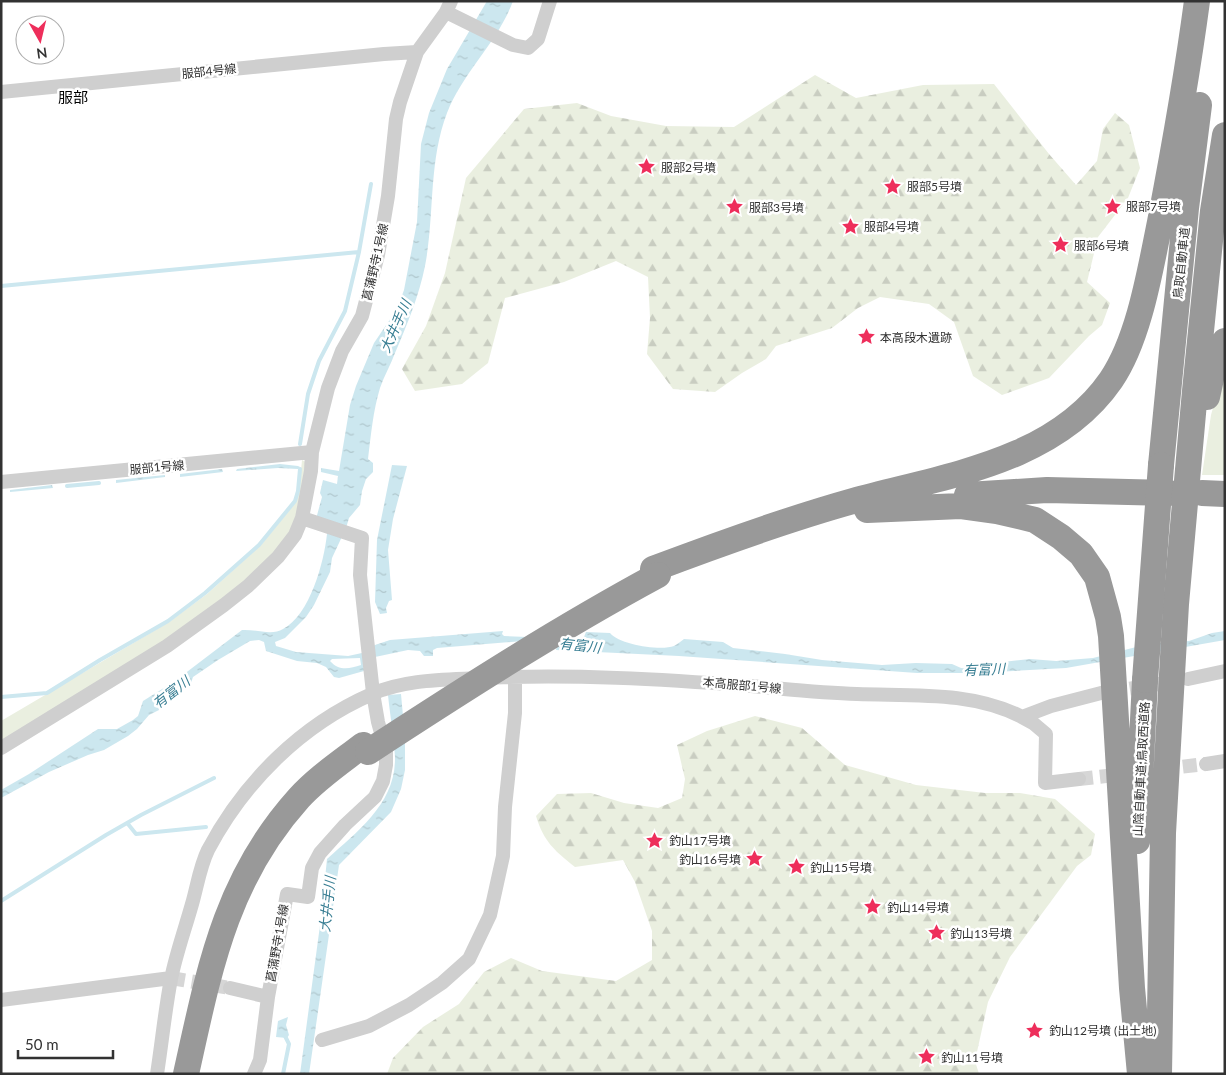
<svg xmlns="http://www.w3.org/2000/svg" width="1226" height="1075" font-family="Lato,'Noto Sans JP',sans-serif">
<defs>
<pattern id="forest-firs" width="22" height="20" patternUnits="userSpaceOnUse" patternTransform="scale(1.25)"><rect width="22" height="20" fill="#eaefe0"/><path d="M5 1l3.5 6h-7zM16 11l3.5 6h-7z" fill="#c9cdc1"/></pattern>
<pattern id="water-ripples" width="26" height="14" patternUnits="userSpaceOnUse" patternTransform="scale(1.25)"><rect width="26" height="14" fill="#cce7ef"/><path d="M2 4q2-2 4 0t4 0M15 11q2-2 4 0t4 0" fill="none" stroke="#b0c7cd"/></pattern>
</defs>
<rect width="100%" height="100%" fill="#fff"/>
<path fill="#eaefe0" d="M1225,364v111h-23l9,-60z
M302,460l4,2 -9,58 -20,33 -76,65 -200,126v-23l168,-99 38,-28 54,-49 35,-43 3,-11z"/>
<path fill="url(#forest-firs)" d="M815,75l41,23 67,-13 71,-1 55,70 27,31 21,-24 6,-32 12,-16 14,12 11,43 -12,30 -30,39 -11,45 23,21 -8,22 -13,11 -40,42 -47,17 -29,-19 -19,-54 -25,-18 -49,-7 -22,11 -26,20 -56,18 -10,13 -24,14 -27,19 -42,-3 -26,-35 3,-36 -2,-41 -32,-16 -52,21 -59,16 -17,65 -26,21 -47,7 -13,-22 24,-43 19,-53 21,-95 58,-69 53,-6 34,13 55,10 68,1z
M755,716l47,12 43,37 71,20 69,8h35l35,6 40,35 -4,21 -14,11 -67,91 -22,45 -13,59 4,13h-592l6,-16 30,-31 36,-23 25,-32 27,-14 31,13 74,10 36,-21v-29l-17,-49 -12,-22 -48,7c-21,-17 -31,-25 -39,-51l21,-22 34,-1 33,10 34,5 24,-10 3,-19 -8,-34 30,-14z"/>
<path fill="url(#water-ripples)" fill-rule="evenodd" d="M487,1h26c-15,41 -50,71 -66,112 -19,50 -12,102 -22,153 -6,30 -18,59 -30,87 -4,11 -11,23 -15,35 -7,23 -9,47 -12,71l5,4v9l-7,7 -4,12 -2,14 -11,13 -3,10 -14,30 -2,14 -16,33 -8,12 -21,21 -10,4 1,4 20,6 52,4 14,-3 13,-8 15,-5 113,-9 -1,3 2,2 49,2 25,3 6,-4 2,-5 24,1c10,12 51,18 64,13 4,-2 7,-5 10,-7l39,3 10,6 52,6 37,6 60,5 34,-2 36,1 9,4 9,1 24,-6 36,-4 26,2 37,-3 55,-14 41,-3 23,-8 13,-2v9l-159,28 -90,5h-59l-238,-17 -123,-6 1,-5 -34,-4 -86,7 -4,2v6h-9l-4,-5 -12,-1 -33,7 -11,14 -25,7 -5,-1 -8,-10 -9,-4 -20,-2 -31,-10 -2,-9 -5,-2 -9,1 -32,19 -25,17 -3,9 -7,1 -11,7 -5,5 -6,10 -12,6 -12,14 -9,7 -24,14 -16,5 -39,17 -48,26v-8l28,-16 69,-45h19l16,-9 5,-4 5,-15 32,-20 67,-51c13,-1 30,6 41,-1 27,-14 41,-67 44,-95v-4l-11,-11 6,-22 -2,-4 3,-13 14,4 1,-8 -17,-4v-4l18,3 11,-66 6,-19 18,-43 23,-34 7,-19 13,-68 4,-78 8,-31 18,-44zM360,658l1,7c-12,4 -22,6 -31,-4l2,-2z
M280,464l18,2 2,1 -2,2 -20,-1 -42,3 1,-2z
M392,465l15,1 -14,53 -5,31 4,50 -3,1 -3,7 1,5 -7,1 -5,-12 2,-62z
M222,469l1,3 -43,5v-3z
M165,475v2l-49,6v-3z
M52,485l1,3 -43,4v-2z
M401,694l4,44v32l-4,19 -10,23 -52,53 -30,209h-9l21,-156 6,-59c31,-28 69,-56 68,-102 -1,-21 -5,-41 -7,-62z
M288,1017l-2,8 3,10 -2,3 -11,-1 2,-16z"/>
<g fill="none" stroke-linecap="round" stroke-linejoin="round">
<path stroke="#cce7ef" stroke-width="4" d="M1,286l358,-34
M300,444l8,-50 11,-33 26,-50 14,-59 12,-68
M67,486l32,-3
M1,697l46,-4 53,-33 68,-39 37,-28 54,-48 36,-44 3,-10 2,-22
M128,824l8,10 70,-7
M1,901l105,-66 35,-20 73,-37
M283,1074l6,-30 -5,-10"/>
<path stroke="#d6d6d6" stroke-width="14" stroke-dasharray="14 7" stroke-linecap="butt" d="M1109,692l68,-11
M1162,769l44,-5
M1079,779l45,-5
M171,978l59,10"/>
<path stroke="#cfcfcf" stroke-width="14" d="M446,12l67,33 15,3 10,-9 12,-38
M1,92l383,-38 33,-2
M1,482l311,-30
M1188,679l37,-8
M1022,717l11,6 13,11 -1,49 34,-4
M1,748l166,-102 57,-41 24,-19 30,-29 17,-22 7,-17
M1206,764l19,-3
M230,988l38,9
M1,1000l170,-22
M322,1040l47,-14 40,-21 33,-22 27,-24 21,-44 13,-59 2,-49 10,-94v-37
M157,1074c5,-32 8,-64 14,-95 5,-25 14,-50 21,-75 5,-17 8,-38 16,-54 36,-68 93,-125 164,-156 34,-15 73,-14 110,-16 90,-4 179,1 269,8 35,3 71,7 106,8 56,2 115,-3 165,23l29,-11 54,-14
M254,1074l6,-14 8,-63 19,-103 21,3 4,-29 8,-15 25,-28 30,-28 8,-16 3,-16v-14l-8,-29 -5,-29 -13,-118 2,-37 -60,-20 9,-47 1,-19 16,-64 14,-37 20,-35 16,-61 10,-59 8,-77 4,-17 17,-50 29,-40 5,-11"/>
<path stroke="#999" stroke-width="26" d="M1207,397l5,-23 13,-33
M1161,465l25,-257 13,-103
M1202,493l23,1
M967,495l80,-5 122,3
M867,510l94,-4 36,5 38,9 26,17 20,17 16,23 11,40 3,19 21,352 8,86
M653,569c66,-25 132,-49 200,-68 89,-25 201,-38 258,-121 28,-41 39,-109 49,-158 14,-73 27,-146 37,-221
M1137,841l8,-161
M186,1074c23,-103 39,-194 113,-276 18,-20 42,-36 64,-53
M1159,1074l4,-241 13,-229 19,-213 18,-180 12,-76"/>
<path stroke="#999" stroke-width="26" d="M1145,680l16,-215
M368,752c95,-62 190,-123 290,-177"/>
</g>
<defs>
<symbol id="sight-bare" viewBox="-9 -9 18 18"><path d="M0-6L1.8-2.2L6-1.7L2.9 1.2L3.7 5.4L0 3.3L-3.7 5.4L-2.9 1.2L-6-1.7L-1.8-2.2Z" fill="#ee2e5b" stroke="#fff" stroke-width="2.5" paint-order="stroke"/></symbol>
</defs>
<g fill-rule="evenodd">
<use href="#sight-bare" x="634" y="154" width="25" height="25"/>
<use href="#sight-bare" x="880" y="174" width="25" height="25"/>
<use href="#sight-bare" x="1100" y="194" width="25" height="25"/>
<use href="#sight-bare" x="722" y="194" width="25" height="25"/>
<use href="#sight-bare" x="838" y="214" width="25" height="25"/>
<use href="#sight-bare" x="1048" y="232" width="25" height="25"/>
<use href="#sight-bare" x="854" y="324" width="25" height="25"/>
<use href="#sight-bare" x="642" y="828" width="25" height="25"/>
<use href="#sight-bare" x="742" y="846" width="25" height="25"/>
<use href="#sight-bare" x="784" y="854" width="25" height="25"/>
<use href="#sight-bare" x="860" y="894" width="25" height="25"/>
<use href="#sight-bare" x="924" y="920" width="25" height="25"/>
<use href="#sight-bare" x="1022" y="1018" width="25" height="25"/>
<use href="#sight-bare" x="914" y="1044" width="25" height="25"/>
</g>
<g text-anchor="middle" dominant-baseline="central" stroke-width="5" stroke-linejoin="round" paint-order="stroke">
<g font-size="12" fill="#323232" stroke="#fff">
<text transform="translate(209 71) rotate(-6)">服部4号線</text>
<text transform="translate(375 262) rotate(-77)">菖蒲野寺1号線</text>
<text transform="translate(1181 263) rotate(-84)">鳥取自動車道</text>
<text transform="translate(157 467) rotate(-5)">服部1号線</text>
<text transform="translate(742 685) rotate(5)">本高服部1号線</text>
<text transform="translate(1141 769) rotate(-87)">山陰自動車道;鳥取西道路</text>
<text transform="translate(277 943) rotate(-80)">菖蒲野寺1号線</text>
</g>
<g font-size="12" fill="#323232" stroke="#fff" text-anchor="start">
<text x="661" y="167">服部2号墳</text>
<text x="907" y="186">服部5号墳</text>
<text x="1126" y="206">服部7号墳</text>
<text x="749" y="207">服部3号墳</text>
<text x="864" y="226">服部4号墳</text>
<text x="1074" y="245">服部6号墳</text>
<text x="880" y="337">本高段木遺跡</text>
<text x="669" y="840">釣山17号墳</text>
<text x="741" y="859" text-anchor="end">釣山16号墳</text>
<text x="810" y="867">釣山15号墳</text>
<text x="887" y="907">釣山14号墳</text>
<text x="950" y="933">釣山13号墳</text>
<text x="1049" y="1030">釣山12号墳 (出土地)</text>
<text x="941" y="1057">釣山11号墳</text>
</g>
<g font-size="14" font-style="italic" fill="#387e93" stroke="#fff">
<text transform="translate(395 326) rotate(-66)">大井手川</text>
<text transform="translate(580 645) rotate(7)">有富川</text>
<text transform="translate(984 669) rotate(-2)">有富川</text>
<text transform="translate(171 692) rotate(-38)">有富川</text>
<text transform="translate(327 904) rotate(-84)">大井手川</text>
</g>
<g font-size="15" fill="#000" stroke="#fff">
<text x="73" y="97">服部</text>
</g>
</g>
<rect width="1226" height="1075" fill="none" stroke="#323232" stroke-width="5"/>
<g transform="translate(40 40) rotate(172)"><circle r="24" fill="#ffffff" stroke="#adadad"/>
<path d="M0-4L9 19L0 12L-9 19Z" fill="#ee2e5b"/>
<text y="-8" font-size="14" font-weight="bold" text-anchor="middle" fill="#323232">N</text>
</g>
<path d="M18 1050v8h95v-8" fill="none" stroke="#323232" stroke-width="2.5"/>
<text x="25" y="1050" font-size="15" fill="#323232" stroke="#ffffff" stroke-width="4" paint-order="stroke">50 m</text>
</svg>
